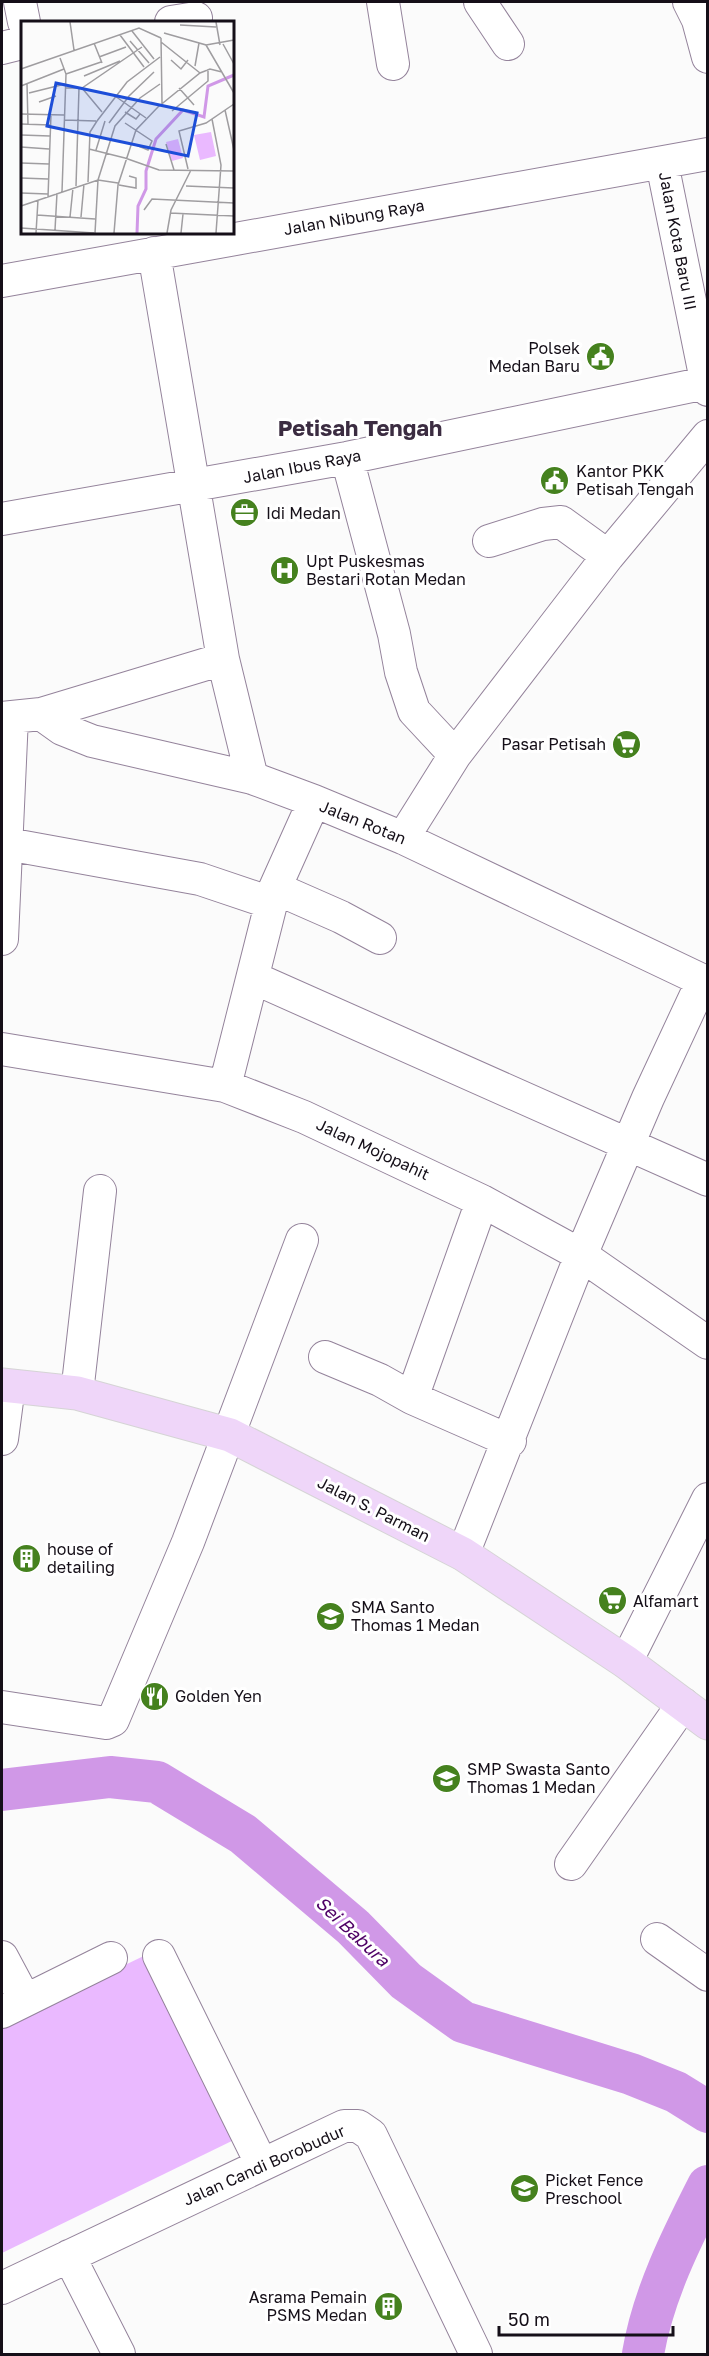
<svg xmlns="http://www.w3.org/2000/svg" width="709" height="2356" font-family="'Golos Text',sans-serif">
<rect width="100%" height="100%" fill="#fbfbfb"/>
<path fill="#eab9ff" d="M152,1952l88,185 -238,116v-229z"/>
<g fill="none" stroke-linecap="round" stroke-linejoin="round">
<path stroke="#d098e7" stroke-width="42" d="M2,1790l108,-13 47,5 86,52 110,93 53,54 57,41 168,52 45,18 32,20
M643,2354c10,-59 38,-115 65,-168"/>
<defs>
<path id="minor" d="M20,2l4,20
M383,2l10,62
M480,2l28,42
M689,2l9,18 10,37
M171,22l25,-4
M2,48l20,-5
M662,163l46,227
M154,253l69,406 29,119
M2,281l706,-127
M347,458l47,176 7,38 13,39 41,44
M2,519l345,-61 359,-75
M489,541l54,-17 18,-2 47,34
M41,714l182,-55
M2,718l39,-4 21,15 30,12 160,37 62,23 89,37 305,145
M403,838l52,-83 153,-199 100,-120
M2,843l198,36 71,24
M275,888l66,29 39,21
M2,939l10,-222
M254,978l454,202
M2,1049l223,37 79,31 178,84 99,54 127,88
M225,1086l50,-198 39,-87
M482,1201l-70,197 98,43
M325,1357l55,23 32,18
M77,1393l23,-202
M2,1439l7,-53
M463,1554l118,-299 67,-157 55,-118
M626,1662l82,-163
M2,1707l104,16 7,-3 75,-178 114,-302
M571,1864l112,-160
M657,1939l51,36
M159,1956l102,207
M2,1957l23,43
M2,2012l109,-54
M69,2256l50,98
M2,2288l342,-162h14l13,9 105,219"/>
<path id="major" d="M2,1385l75,8 153,42 233,119 163,108 82,61"/>
</defs>
<use href="#minor" stroke="#94839b" stroke-width="34"/>
<use href="#major" stroke="#d5d4d5" stroke-width="35"/>
<use href="#minor" stroke="#fff" stroke-width="32"/>
<use href="#major" stroke="#efd6f9" stroke-width="33"/>
</g>
<defs>
<symbol id="civic-disc" viewBox="-11 -11 22 22"><circle r="9.5" fill="#45811e" stroke="#fff"/><path d="M-.6-6.5H3V-4.5H.6V-3L4-1V1h2V6H-6V1h2V-1L-.6-3ZM-1.2 2.5V6h2.4V2.5Z" fill="#fff"/></symbol>
<symbol id="office-disc" viewBox="-11 -11 22 22"><circle r="9.5" fill="#45811e" stroke="#fff"/><path d="M-6-3h4V-5.5h4V-3h4V5H-6ZM-1-4.5V-3h2v-1.5ZM-6 0V1H6V0Z" fill="#fff"/></symbol>
<symbol id="hospital-disc" viewBox="-11 -11 22 22"><circle r="9.5" fill="#45811e" stroke="#fff"/><path d="M-5-5h3v3.5h4V-5h3V5h-3V1.5h-4V5h-3Z" fill="#fff"/></symbol>
<symbol id="supermarket-disc" viewBox="-11 -11 22 22"><circle r="9.5" fill="#45811e" stroke="#fff"/><path d="M-6-5.5h2.5l.6 2H6L4.5 2H-2.5L-4.4-4H-6ZM-1.5 3.2a1.3 1.3 0 1 0 .1 0ZM3 3.2a1.3 1.3 0 1 0 .1 0Z" fill="#fff"/></symbol>
<symbol id="building-disc" viewBox="-11 -11 22 22"><circle r="9.5" fill="#45811e" stroke="#fff"/><path d="M-4-6H4V6H1V3H-1V6H-4ZM-2.5-4.3h1.7v1.8h-1.7ZM.8-4.3h1.7v1.8H.8ZM-2.5-1h1.7V.8h-1.7ZM.8-1h1.7V.8H.8Z" fill="#fff"/></symbol>
<symbol id="school-disc" viewBox="-11 -11 22 22"><circle r="9.5" fill="#45811e" stroke="#fff"/><path d="M0-5L7-2L0 1L-7-2ZM-4 1L0 2.5L4 1V4Q0 6-4 4Z" fill="#fff"/></symbol>
<symbol id="restaurant-disc" viewBox="-11 -11 22 22"><circle r="9.5" fill="#45811e" stroke="#fff"/><path d="M-5-6h1v4h1v-4h1v4h1v-4h1v5L-1.5 .5V6h-2V.5L-5-1ZM5-6V6H3V1.5H1.5Q1.5-4 5-6Z" fill="#fff"/></symbol>
</defs>
<g fill-rule="evenodd">
<use href="#civic-disc" x="584" y="340" width="33" height="33"/>
<use href="#civic-disc" x="538" y="464" width="33" height="33"/>
<use href="#office-disc" x="228" y="496" width="33" height="33"/>
<use href="#hospital-disc" x="268" y="554" width="33" height="33"/>
<use href="#supermarket-disc" x="610" y="728" width="33" height="33"/>
<use href="#building-disc" x="10" y="1542" width="33" height="33"/>
<use href="#supermarket-disc" x="596" y="1584" width="33" height="33"/>
<use href="#school-disc" x="314" y="1600" width="33" height="33"/>
<use href="#restaurant-disc" x="138" y="1680" width="33" height="33"/>
<use href="#school-disc" x="430" y="1762" width="33" height="33"/>
<use href="#school-disc" x="508" y="2172" width="33" height="33"/>
<use href="#building-disc" x="372" y="2290" width="33" height="33"/>
</g>
<g text-anchor="middle" dominant-baseline="central" stroke-width="6" stroke-linejoin="round" paint-order="stroke">
<g font-size="16" fill="#150f18" stroke="#fff">
<text transform="translate(354 217) rotate(-10)">Jalan Nibung Raya</text>
<text transform="translate(678 241) rotate(79)">Jalan Kota Baru III</text>
<text transform="translate(302 466) rotate(-11)">Jalan Ibus Raya</text>
<text transform="translate(363 822) rotate(22)">Jalan Rotan</text>
<text transform="translate(373 1149) rotate(25)">Jalan Mojopahit</text>
<text transform="translate(374 1509) rotate(27)">Jalan S. Parman</text>
<text transform="translate(264 2165) rotate(-24)">Jalan Candi Borobudur</text>
</g>
<g font-size="16" fill="#150f18" stroke="#fff" text-anchor="start">
<text x="580" y="348" text-anchor="end">Polsek<tspan x="580" dy="18">Medan Baru</tspan></text>
<text x="576" y="471">Kantor PKK<tspan x="576" dy="18">Petisah Tengah</tspan></text>
<text x="266" y="513">Idi Medan</text>
<text x="306" y="561">Upt Puskesmas<tspan x="306" dy="18">Bestari Rotan Medan</tspan></text>
<text x="606" y="744" text-anchor="end">Pasar Petisah</text>
<text x="47" y="1549">house of<tspan x="47" dy="18">detailing</tspan></text>
<text x="633" y="1601">Alfamart</text>
<text x="351" y="1607">SMA Santo<tspan x="351" dy="18">Thomas 1 Medan</tspan></text>
<text x="175" y="1696">Golden Yen</text>
<text x="467" y="1769">SMP Swasta Santo<tspan x="467" dy="18">Thomas 1 Medan</tspan></text>
<text x="545" y="2180">Picket Fence<tspan x="545" dy="18">Preschool</tspan></text>
<text x="367" y="2297" text-anchor="end">Asrama Pemain<tspan x="367" dy="18">PSMS Medan</tspan></text>
</g>
<g font-size="18" font-style="italic" fill="#4e0065" stroke="#fff">
<text transform="translate(353 1931) rotate(43)">Sei Babura</text>
</g>
<g font-size="22" font-weight="bold" fill="#3b2c41" stroke="#fff">
<text x="360" y="427">Petisah Tengah</text>
</g>
</g>
<g transform="translate(21 21)">
<rect width="213" height="213" fill="#fbfbfb"/>
<path d="M190,111l5,24 -16,4 -6,-25zM157,118l5,19 -11,3 -6,-19z" fill="#eab9ff"/>
<path fill="none" stroke="#d098e7" stroke-width="3" d="M116,212l1,-27 8,-17v-18l10,-32 27,-29 21,7 4,-31 26,-11"/>
<path fill="none" stroke="#9f9da0" stroke-width="1.5" d="M49,1l4,28M195,1l4,23M159,4l36,2M111,10l22,28M143,12l42,12 28,48M99,14l24,32M140,17l1,65M109,20l19,22M140,21l39,31M73,22l8,20M202,23l11,20M185,24l28,-5M78,36l27,-10M39,37l6,16 -4,118M150,39l10,9 7,-9M174,45l4,-23M0,48l118,-41 22,10M45,53l35,-12M63,55l36,-15M6,63l1,40M0,65l43,-17M44,67h17l60,-41M61,67l20,24M158,67l15,17M8,72l36,-9M94,75l31,22M18,81l17,-6M204,89l9,40M151,90l36,-30v-12M104,91l11,7 4,-5M0,93l43,1M191,98l9,46 -5,68M43,99l32,1M88,102l20,-27 25,-24M104,102l27,18 -4,9 -17,-7M0,103l29,1M0,114l29,1M145,123l8,26M0,126l28,2M68,128l36,9M75,129l9,-29M104,137l34,12 75,1M0,142l28,1M167,148l-9,-38 27,-8 28,-19M0,157l27,1M67,161l2,-50 7,-11 30,-39 33,-25M98,164l17,3v-10l-7,-2M55,165l3,-98M165,165l48,2M0,172l27,1M27,176l3,-83M0,185l77,-26 20,3M123,189l8,-11 82,4M149,192l64,3M16,194l58,4M49,196l3,-29M60,196l3,-33M0,207l73,5M34,209l2,-37M15,212l2,-33M74,212l3,-53 17,-54 25,-28 20,-14M93,212l4,-48 18,-55 22,-23 42,-34 10,-4 12,3M146,212l4,-23 20,-40M160,212l2,-19"/>
<path fill="#1d4ed8" fill-opacity="0.15" stroke="#1d4ed8" stroke-width="3" d="M35,62l141,30 -9,43 -141,-30z"/>
<rect width="213" height="213" fill="none" stroke="#150f18" stroke-width="3"/>
</g>
<rect width="709" height="2356" fill="none" stroke="#150f18" stroke-width="6"/>
<path d="M499 2326v9h174v-9" fill="none" stroke="#150f18" stroke-width="3"/>
<text x="508" y="2326" font-size="18" fill="#150f18" stroke="#ffffff" stroke-width="4.5" paint-order="stroke">50 m</text>
</svg>
